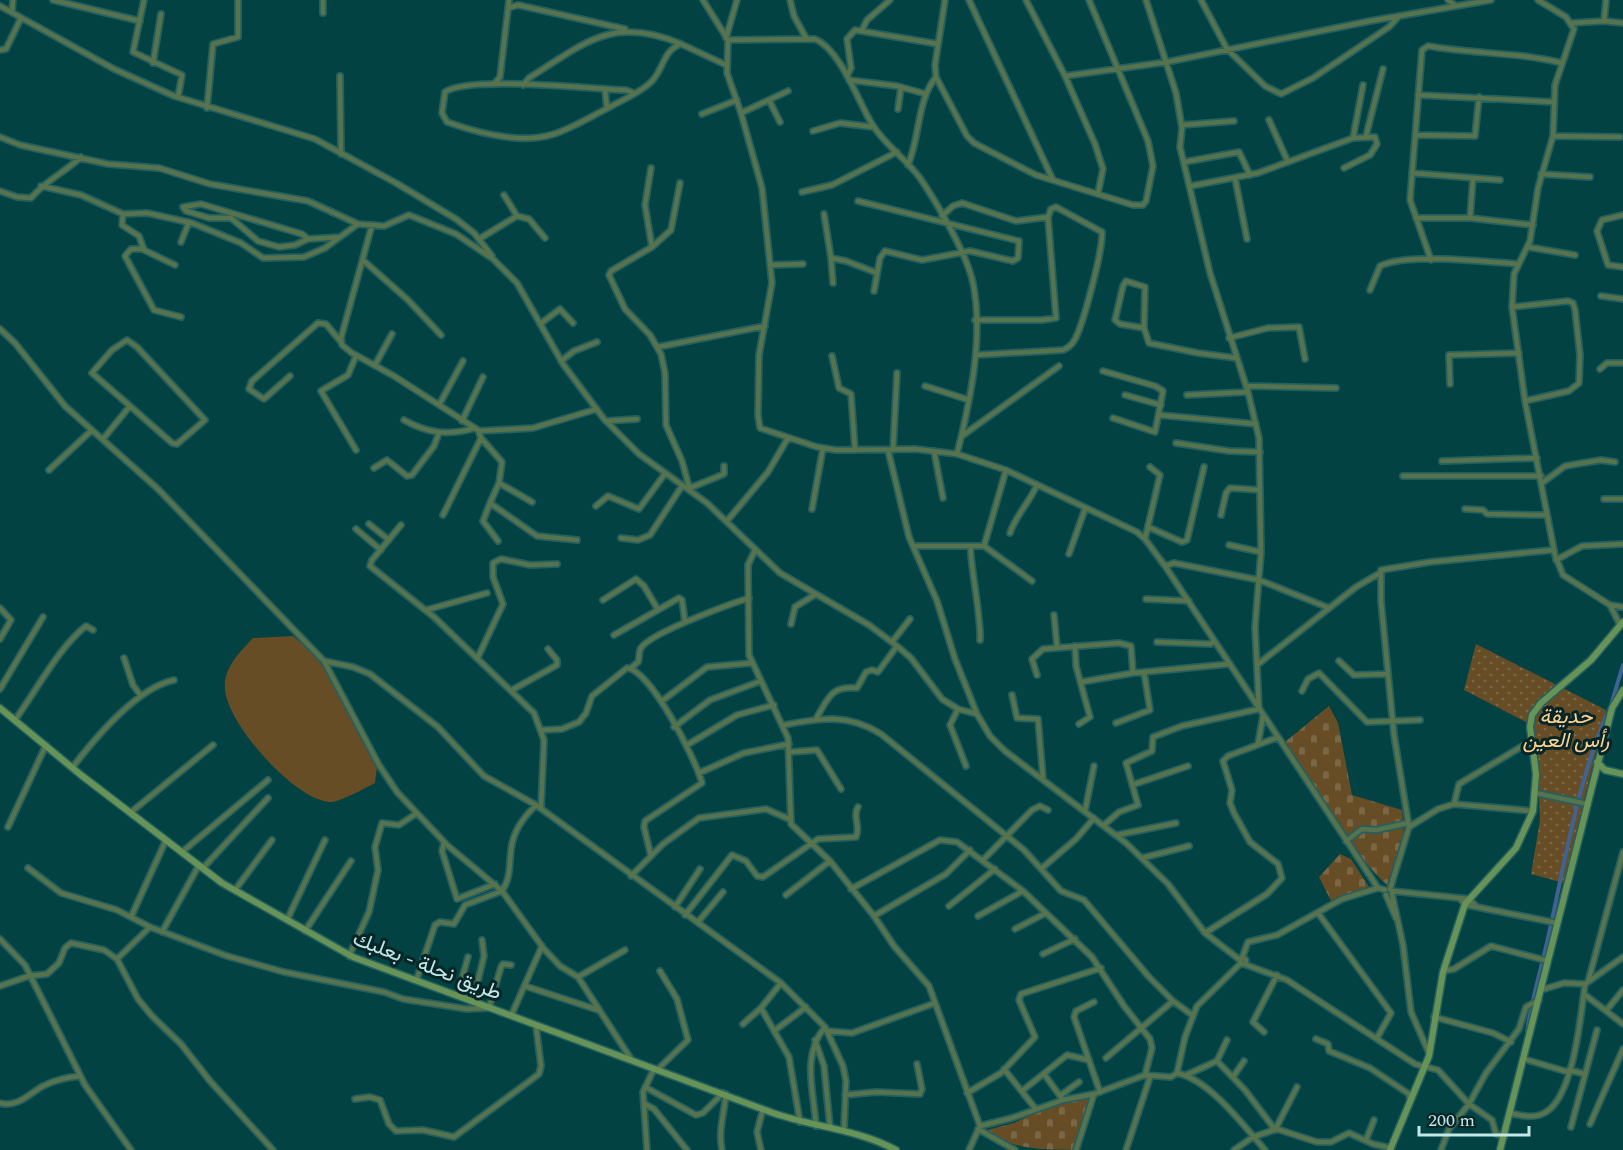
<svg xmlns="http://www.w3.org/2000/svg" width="1623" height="1150" font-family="Spectral,Vazirmatn,serif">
<defs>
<pattern id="cemetery-stones" width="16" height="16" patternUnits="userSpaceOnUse" patternTransform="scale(1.5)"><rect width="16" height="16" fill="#664d26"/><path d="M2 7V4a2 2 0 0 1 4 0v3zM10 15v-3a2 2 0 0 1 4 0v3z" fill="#7a6746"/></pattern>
<pattern id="garden-dots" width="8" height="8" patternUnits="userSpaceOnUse" patternTransform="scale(1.5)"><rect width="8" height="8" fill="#664d26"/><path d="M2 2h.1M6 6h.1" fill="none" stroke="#7a6746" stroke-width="1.8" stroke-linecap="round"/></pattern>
</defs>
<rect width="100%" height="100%" fill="#024243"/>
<path fill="url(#cemetery-stones)" d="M1329,706l9,17 14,72 50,15 2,24 -17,51c-42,-39 -71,-95 -102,-143z
M1340,854l11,5 18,28 -38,14 -12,-24z
M1091,1095l1,6 -16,49c-30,0 -67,0 -89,-20l27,-7 26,-13z"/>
<path fill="url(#garden-dots)" d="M1476,644l130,66 -42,173 -33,-9 9,-54 -2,-51 -8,-45 -66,-34z"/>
<path fill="#664d26" d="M293,636l26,21 59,103 -3,23c-10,5 -36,20 -46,19 -35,-3 -102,-78 -104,-113 -2,-21 15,-37 28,-51z"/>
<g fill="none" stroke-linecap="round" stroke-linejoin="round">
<path stroke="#416394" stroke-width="4" d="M1611,705l12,-40
M1527,1032c5,-36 16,-68 23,-103 16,-73 28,-149 58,-217"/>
<defs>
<path id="street" d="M53,0l87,21
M144,0l-11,52 49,23 -4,22
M323,0v13
M703,0l25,40 -1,33 14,40 21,75 10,95 -13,72 -1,60 2,13 57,19 19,3 79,-1 42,5 49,16 131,62 8,7 20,27 213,322 7,2
M790,0l4,16 12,22
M945,0l-10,65 1,12 31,59 7,7 62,32 97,30h10l3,-4 7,-35 -5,-25 -59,-141
M969,0l84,180
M1026,0l39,76 30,68 8,25 -5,24
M1201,0l26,49 38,37 16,8 32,-16 76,-51 10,-11
M1448,0l8,6
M1538,0l28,17 8,12 -19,56 -2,51 -15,52 -8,53 -16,33 -2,33 13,94 30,154 8,20 47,30 10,20
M0,6l114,63 60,27 141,43 81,44 60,36 18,14 18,23
M508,8l10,-3 107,24
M12,12l1,-12
M1604,21l2,-21
M1572,23l32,-2 19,2
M862,30l5,-10 23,-20
M726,38l11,-38
M728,40l87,-1c25,10 43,62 57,85 12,20 34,35 48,54 17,25 47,76 53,105 11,54 -3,119 -16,171
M0,50l6,-1 15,-31
M153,63l8,-49
M340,76l1,78
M847,76l4,-8 -4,-29 8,-9 83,14
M1065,76l102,-14 203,-41 121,-21
M849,80l48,6 29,8
M494,84l6,-7 9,-77
M523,85l6,-7c56,-35 83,-63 152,-34
M605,90l2,18
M634,93l-8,-3c-35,-1 -157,-15 -181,2l-3,21 5,9c31,11 74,23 107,12 19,-6 36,-17 54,-26 14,-8 32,-15 43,-26 13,-12 11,-31 30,-38l45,21
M1418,95l136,7
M769,100l11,22
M207,108l6,-64 25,-7v-37
M898,109l3,-22
M741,113l47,-22
M702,114l35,-14
M1269,120l19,42
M1182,125l52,-4
M813,131l27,-8 33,4
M1415,135l60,1 4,-39
M1366,136l17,-67
M1553,136l67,1
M0,137l20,8 88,19 51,4 51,16 98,17 50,23 26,2 25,-11 47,19 37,25 24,24 46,81 41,55 35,35 68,49 73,70 89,52 28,21 14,12 31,41 16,10 19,5 13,22 15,15 121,92 42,41 37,49 35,27
M1353,138l10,-53
M1184,162l55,-10 11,23
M908,165c12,-28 9,-65 28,-88
M651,168l-6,37 7,42 -41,24 -2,4 16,34 25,26 11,19 4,19 1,52 16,36 8,29
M1412,173l88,7
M1541,174l49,3
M1235,178l12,61
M41,186l40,9 42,19 24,-1 45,10 49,20 22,15 41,-1 21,-9 15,-11
M1191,186l67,-13 95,-35 22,-1 2,7 -7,11 -26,13
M0,191l17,6 14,1c14,-17 34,-26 50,-41
M802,192l30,-7 65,-33
M858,201l161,40 -1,17 -5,3 -43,-10 -48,9 -37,-9 -5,7 -6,33
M123,214l-1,11 17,11 5,14 31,15
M824,214l7,44 15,3 31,12
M1623,215l-21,5 -5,11 11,34 15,2
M517,216l12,3 16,19
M942,216l11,-10 9,-3 54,18 32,-4 3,-8 5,-2 46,25c1,18 -19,94 -28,109 -3,5 -6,7 -11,9l-87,5
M1416,218h54l63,7
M1470,218l3,-40
M372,225l-31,113 1,7 10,8 42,23 84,54 3,8 21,24 -3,21 -9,20 47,33 40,4
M308,239l-6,-5 -101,-30 -18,3 3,4 23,7h22l27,23 21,6 16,-2 13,-6 32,-2 18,-13
M479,239l38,-23 -13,-21
M181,242l8,-20
M652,247l19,-17 9,-47
M1528,247l47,8
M144,249h-13l-6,7 29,54 27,7
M831,258l2,25
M1431,260l-21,-60 12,-150 6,-4c45,8 90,6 134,17
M364,261l44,39 33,35
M770,265l33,-1
M1370,290l10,-24c28,-14 105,-4 138,-2
M1601,296l22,3
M1512,307l56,-6 5,2 2,7 5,45 -1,28 -10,8 -44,10
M975,320h67l14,-2 -8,-101
M540,324l20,-15 13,14
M1144,328l-24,-4 -5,-4 8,-34 3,-5 19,6 -1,41 5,15 49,10 38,5
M0,329l15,14 50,63 93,83 166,172 29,6 17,7 68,53 46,49 52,29
M1229,338l39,-10 31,-1 6,32
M658,347l107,-21
M832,356l7,32 12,6 4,56
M561,361l13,-10 23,-9
M375,365l17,-31
M1600,369l7,-6h16
M1103,371l52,15 8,5 -8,41 -42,-14
M290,376l-26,23 -15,-10 3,-8 66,-58 8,1 15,18
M1450,384l-1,-29 70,-2
M925,386l44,14
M1246,386l90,2
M1125,395l36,10
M1187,395l61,-3
M439,405l24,-44
M1159,415l97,9
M404,420c23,13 44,16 71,8
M462,421l21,-44
M606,421l31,-2
M479,431l54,-3 64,-19
M962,436l97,-70
M103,439l27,-33 -38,-33 20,-23 15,-10 10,7 68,73 -28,24 -5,-1 -42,-37
M1176,443l53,8 31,1
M356,450l-35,-59 27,-16 8,-19
M888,450l21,87 28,64 18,58 22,55
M893,450l4,-77
M934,451l9,47
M1442,461l95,-3
M374,468l13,-8 20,16 5,-1 22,-29 5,-13
M49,470l43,-40
M1403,476h138
M499,483l33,19
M1542,483l23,-17 36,-6 14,2
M690,488l34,-14v-8
M1604,499h19
M490,503l-7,18 15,20
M596,506l12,-10 31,13 25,-34
M812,509l11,-61
M1465,509l18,1 4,4 59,1
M443,515l38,-77
M1221,515l5,-22 4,-5 30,2
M727,521l41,-49 20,-34
M369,524l20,16
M401,525l-29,35 -2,6 64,51 100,96 10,27 -3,68
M1148,527l34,15 5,-2 17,-73
M356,529l25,21
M1010,533c6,-18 19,-30 27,-48
M621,538l17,2 12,-5 32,-49
M1145,539l15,-64 -10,-8
M1229,545l32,7
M913,546h71l48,35
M971,546c-3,7 11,74 9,94
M984,546l22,-76
M755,550l-7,15 1,90 39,83 3,86 39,37 44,55 20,30 35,40 51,140
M1069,554l16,-45
M1556,560l26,-14 41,-2
M1165,566l9,-3 85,17 70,28
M1146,599l43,2
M603,600l33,-21 8,7 13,22
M1610,605l13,2
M0,608l11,12 -11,19
M426,610l61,-17
M1054,615l3,32
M791,624l4,-17 21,-13
M614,635l65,-37 3,2 3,22
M892,642l18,-23
M1157,642l54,2 3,-4
M1075,646l1,20 14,51 -11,7
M478,657l25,-53 -10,-27v-14l8,-4 29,6 27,-1
M124,658l9,27 8,11
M324,661l55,104 18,27 50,53 55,46 -37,14 -11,19 -14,-2 -5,3 -19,56
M1339,661l15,14 34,-1
M1257,665l99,-78 24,-14
M631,668l7,-6c2,-4 0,-10 3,-14 9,-15 89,-44 108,-50
M1037,675l-5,-16 11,-10 76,-6 12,3 2,27
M1081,682l52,-9 97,-9
M0,689l43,-72
M512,690l45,-25v-5l-9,-11
M1302,691l6,-12 11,-6 48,49 53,-2
M1012,695l5,23 21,1 5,59
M662,701l45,-34 45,-4
M958,709l-8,16 16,41
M817,717c12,-20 14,-31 40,-29l9,-16 6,-2 6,2 19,-26
M15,720c21,-29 44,-73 71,-94l7,4
M1116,723l34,-13 -6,-38
M784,725c36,-7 64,-12 97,9l143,116 37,41 23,9 65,77 24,24 19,14
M674,727l36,-27 51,-19
M543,730l19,-1 17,-7 7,-9 6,-17 35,-28c24,2 69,92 75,115l-57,38 -1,6 7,29
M1258,744l5,-28
M687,745l50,-30 37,-10
M790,752l27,-2 24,39
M72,768c23,-30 65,-80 102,-88
M699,773l45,-20 45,-9
M1132,785l56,-19
M1536,793l51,11
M1454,804l5,-20 72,-43
M1085,811l9,-45
M130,813l83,-68
M1104,825l15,-13 19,-7 -12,-42 26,-12 1,-14 29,-11 77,-17 -4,-82 6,-75 -2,-114 -11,-46 -38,-119 -30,-126 2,-19 -6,-35 -30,-93
M8,827l38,-82
M1409,827l29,-18 16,-5 79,7
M1117,835l59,-12
M1346,841l16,-12 14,1 32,-7
M444,842l-2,9 15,48 38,-15
M182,852l86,-72
M1142,858l47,-12
M983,860l49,-50 8,-4 8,4
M28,868l33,25 56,17 33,17 77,29 57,16 100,20 19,7 64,10 22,-1 12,-41 2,-3 8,1
M203,868l65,-70
M1042,868l34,-29 18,-21
M631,876l32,-32 36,-26 67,-9 23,10
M851,889l89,-49 17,2 66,49 69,66 32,49 26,33 2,9 -7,27
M1390,889l19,-62 -15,-92 -13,-134v-31l49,-8 123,-12
M235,890l37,-50
M1392,891l77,8 7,7
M1392,894l11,51 8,67 18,41
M786,895l44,-34
M1386,895l10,23
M1461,900l6,5 90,18
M949,906l46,-37
M675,907l25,-38
M1318,913l73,100 -14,25
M685,915l47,-60 14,6 11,15 6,1 55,-38 38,-2c5,-11 -4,-20 2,-30
M874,916l72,-42 24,-24
M978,916l45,-25
M131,917l35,-77
M287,920l38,-80
M698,922l25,-30
M1015,929l31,-16
M305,931l46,-70
M162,932l37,-67
M1205,933l62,-39 15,-16 -4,-14 -28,-22 -16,-29 -4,-10 2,-13 -9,-29 5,-5 48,-18
M0,939l25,26 60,120 46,65
M1043,954l32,-15
M349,956l20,-44 9,-42 -3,-23 7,-24 17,2 18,-12
M1240 961a3 3 0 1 1 6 0a3 3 0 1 1-6 0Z
M1242,958l6,-16 29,-7 65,-36 36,-11
M117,959l33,-32
M1244,964l43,16 128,84 23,6 31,34 17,-31 33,-44 7,-22 13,-7
M1443,971l11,-2 37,-23 57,15
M578,977l47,-27
M1588,982l35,-130
M0,986l29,-10 18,-2 12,-11 6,-15 6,-5 33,7 13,9 21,40 14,17 29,28 29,37 63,69
M525,986l73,24
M1541,990l23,-7 21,1 38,-27
M1584,994l39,30
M457,996l11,-39
M473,1001l11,-45 -2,-16
M1094,1002l-18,9 -2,6 26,75
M761,1008l28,49 11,65
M1606,1011l17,-21
M511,1016l31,-70
M1434,1017l59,16 18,9
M743,1024l18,-16 20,-25
M774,1031l32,-24
M827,1031l25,2 83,-30
M1264,1032l-11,-10 24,-47
M1316,1039l12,5 1,7 41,17 39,26 1,7
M815,1040l9,26 6,61
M1106,1058l67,-57
M631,1059l-53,-82 -18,-11 -16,-17 -42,-58c9,-13 7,-26 9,-41 2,-19 12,-32 25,-45l245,178 44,44 18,39 3,15 -2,48
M1524,1059l44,13
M1217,1061l28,29 28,37 -1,3
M1004,1069l31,39
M657,1070l31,-30 -11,-41 -17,-28
M1569,1070l16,4
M1177,1073l8,-36 12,-31 44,-43
M1044,1074l19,26
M1186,1075l31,-14 10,-21
M1233,1077l11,-16
M645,1087l51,28 7,-2 20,-20
M1022,1091l45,-36 22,5
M967,1093l34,-20 34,-36 -16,-37 2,-6 80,-26
M845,1095l31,-3 44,2 2,-5 -5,-25
M1061,1095l18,-13
M355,1099l15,-2 10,3 9,24 7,7 27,-1 31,7 85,-63 2,-8 -5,-40
M0,1103c17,5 29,-9 43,-17 12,-6 24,-9 37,-10
M645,1104l9,5 33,41
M1510,1113c12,3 25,6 36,-1 28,-17 35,-98 39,-128
M1590,1124l33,-75
M816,1126c-2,-34 -15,-71 9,-99
M1571,1127l26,-97
M978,1129l37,21
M1275,1130l22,-43
M1366,1140l8,-20
M647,1150l-4,-58 11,-23
M722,1150c-4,-19 2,-36 4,-56
M761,1150l-4,-18 6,-23
M969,1150l11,-24 32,-8 51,-18 31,-6 51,-19 26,2 6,-4c33,7 66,52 88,77
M1076,1150l18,-56
M1126,1150l24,-73
M1234,1150l19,-13 24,-8 40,13h14l18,-9 24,11 18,4
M1441,1150l8,-21 20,-25 23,16 4,14 8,3"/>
<path id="secondary" d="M0,708l81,67 141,108 131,74 420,156c41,14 84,16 123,37
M1597,762l8,8 18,4
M1390,1150l39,-94 14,-84 22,-68 51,-56 17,-37 3,-37 -6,-47 2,-12 9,-12 50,-43 32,-38
M1500,1150l112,-442 11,-18"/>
</defs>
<use href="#street" stroke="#256060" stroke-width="8"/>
<use href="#secondary" stroke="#256060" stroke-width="9"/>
<use href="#street" stroke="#57734d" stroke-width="4.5"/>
<use href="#secondary" stroke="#679356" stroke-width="6"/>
</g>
<g text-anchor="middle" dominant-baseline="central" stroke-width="6" stroke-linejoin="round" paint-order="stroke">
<g font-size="21" font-style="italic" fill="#fcd191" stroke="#062526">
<text x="1566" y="717">حديقة<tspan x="1566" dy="24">رأس العين</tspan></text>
</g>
<g font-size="21" fill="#c3e6e6" stroke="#062526">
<text transform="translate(427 966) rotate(21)">طريق نحلة - بعلبك</text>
</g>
</g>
<path d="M1419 1126v9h110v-9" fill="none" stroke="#c3e6e6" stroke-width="3"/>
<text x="1428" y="1126" font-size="18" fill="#c3e6e6" stroke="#062526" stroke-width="4.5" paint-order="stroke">200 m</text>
</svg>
